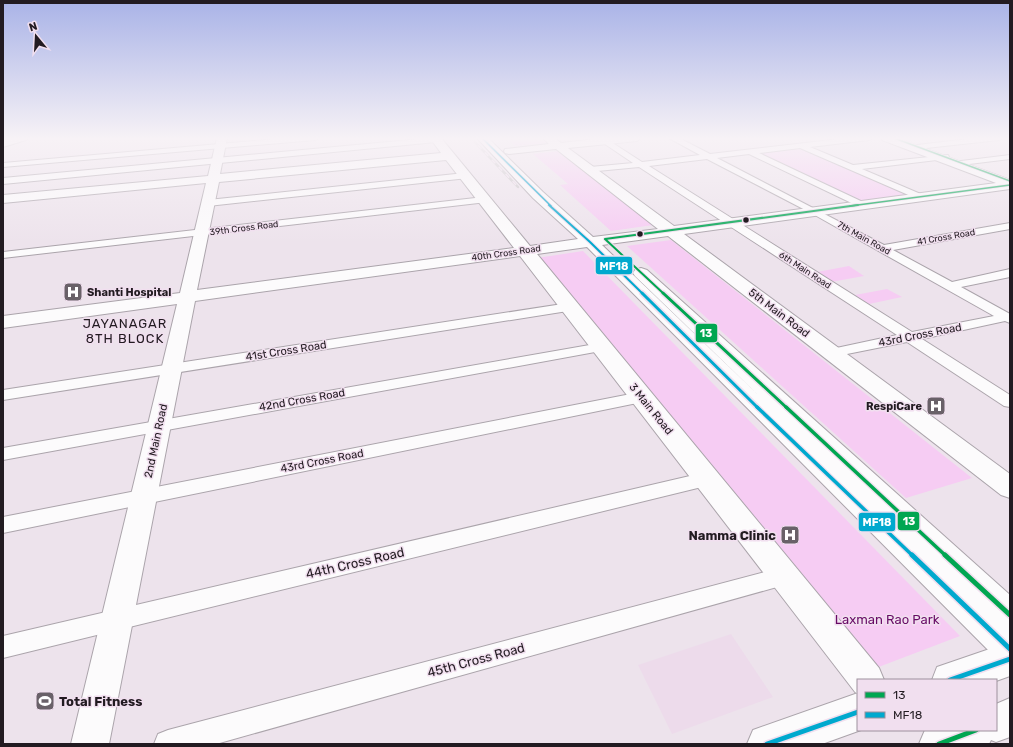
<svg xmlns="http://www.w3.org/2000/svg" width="1013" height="747" font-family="Rubik,sans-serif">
<rect width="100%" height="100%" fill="#ede3ec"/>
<path fill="#eddbeb" d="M731,634l42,63 -101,37 -34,-69z"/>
<path fill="#f6ccf3" d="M507,138h34l6,5 -32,3z
M802,147l108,47 -53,8 -102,-50z
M558,151l95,74 -42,6 -51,-46 8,-1 -35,-30z
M671,240l301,238 -66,20 -279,-252z
M583,251l377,385 -84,32 -339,-410z
M849,266l15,10 -33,6 -14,-10z
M887,289l15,8 -33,7 -14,-9z"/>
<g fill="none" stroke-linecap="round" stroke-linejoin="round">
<defs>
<path id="street" d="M287,138h32l-4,2 -312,27v-4z
M431,138h7l2,2 -4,2 -433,42v-6z
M596,138h9l37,24 58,-7 -31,-17h10l31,16 138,-16h25l-4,2 -59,7 43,18 95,-10 1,2 -4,2 -83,10 61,26 2,2 -5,3 -120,-52 -41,5 106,50 2,2 -2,2 -3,1 -113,-54 -32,4 167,87 126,-22v6l-117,21 59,32 58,-13v8l-49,10 49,27v9l-5,-2 -83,18 88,56v12l-6,-1 -97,-64 -75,15 -5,-1 -2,-3 2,-3 70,-15 -258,-168 -52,5 -1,-2 4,-3 43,-4zM707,159l106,55 181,102 -82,16 -263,-166z
M977,138h26l-4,2 -82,9 -4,-2 4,-2z
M1010,155v4l-49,6 -4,-2 4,-2z
M465,173l4,3 -1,2 -260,28 -5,-3 5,-3z
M484,197l5,3 -2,2 -484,56v-6z
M569,303l5,1 1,3 -1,3 -571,90v-10z
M601,343l5,1 2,3 -2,3 -603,110v-12z
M641,392l6,1 2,4 -2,4 -644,132v-16z
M707,472l7,2 2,5 -2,5 -711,174v-22z
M784,567l8,2 3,7 -3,7 -8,2 -568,159h-62l4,-10 10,-4z"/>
<path id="secondary" d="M3,138h14l-1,2 -13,2z
M217,138h10l-7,36 221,-21 -11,-15h11l89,108 48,-7 -45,-41 -56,-60h11l55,54 50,45 65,-8 -102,-80 -47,5 -4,-1 -1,-2 1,-2 44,-5 -6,-6h12l6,5 43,-5h38l-5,3 -69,7 106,78 322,-43 -114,-43 -1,-2h15l114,42v9l-326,45 326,240v24l-9,-3 -333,-259 -66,9 174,167 -141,-136 -2,-3 2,-3 6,-2 6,2 363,325v70l-12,-5 -411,-413 -50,7 342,414 5,12h-26v14l-3,-2 -335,-436 -325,45 -86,443h-38l106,-440 -174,24v-12l177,-23 26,-110 -203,20v-8l205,-19zM446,160l68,88 -317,42 22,-108z"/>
<path id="primary" d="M10,138h17l-1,2 -23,7v-7z
M1010,642v34l-14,5v-1h-64l5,-13z
M858,693v37h3l-39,14h-75l6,-14z
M1010,698v39l-14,5 -5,-2 -2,4h-70l6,-14h71v-26z"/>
</defs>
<use href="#street" stroke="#aba4ab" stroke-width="2"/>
<use href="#secondary" stroke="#aba4ab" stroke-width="2"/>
<use href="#primary" stroke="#aba4ab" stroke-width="2"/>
<use href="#street" fill="#fcfbfc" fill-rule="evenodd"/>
<use href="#secondary" fill="#fcfbfc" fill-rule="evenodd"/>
<use href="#primary" fill="#fcfbfc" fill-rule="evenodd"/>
<defs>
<path id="rail" d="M471,138l47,49"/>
</defs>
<use href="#rail" stroke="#c7c4c6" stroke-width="2.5"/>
<use href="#rail" stroke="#f1dfef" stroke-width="1.5" stroke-dasharray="5" stroke-linecap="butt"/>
<defs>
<path id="bus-1-far4" d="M894,138l116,43
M850,206l160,-21"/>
<path id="bus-1-far3" d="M605,239l59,55
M605,239l253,-34"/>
<path id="bus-1-far2" d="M663,293l124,115"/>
<path id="bus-1-far1" d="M786,407l160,149"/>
<path id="bus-1" d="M945,555l65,60
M939,744l37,-14"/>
<path id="bus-2-far4" d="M482,138l69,68"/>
<path id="bus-2-far3" d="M549,205l41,37 53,52"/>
<path id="bus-2-far2" d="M642,293l116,115"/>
<path id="bus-2-far1" d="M757,407l156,149"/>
<path id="bus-2" d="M912,555l98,94
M950,680l60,-21
M767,744l91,-32"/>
</defs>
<use href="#bus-1-far4" stroke="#f1dfef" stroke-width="3"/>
<use href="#bus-1-far3" stroke="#f1dfef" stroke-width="4"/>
<use href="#bus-1-far2" stroke="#f1dfef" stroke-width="6"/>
<use href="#bus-1-far1" stroke="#f1dfef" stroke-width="6"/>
<use href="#bus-1" stroke="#f1dfef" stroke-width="8"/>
<use href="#bus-2-far4" stroke="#f1dfef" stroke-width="3"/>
<use href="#bus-2-far3" stroke="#f1dfef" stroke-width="4"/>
<use href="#bus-2-far2" stroke="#f1dfef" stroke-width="6"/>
<use href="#bus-2-far1" stroke="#f1dfef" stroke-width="6"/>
<use href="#bus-2" stroke="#f1dfef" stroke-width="8"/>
<use href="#bus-1-far4" stroke="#00a651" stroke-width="1.5"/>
<use href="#bus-1-far3" stroke="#00a651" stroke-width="2"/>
<use href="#bus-1-far2" stroke="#00a651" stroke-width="3"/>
<use href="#bus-1-far1" stroke="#00a651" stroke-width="3.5"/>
<use href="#bus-1" stroke="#00a651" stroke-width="5"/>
<use href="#bus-2-far4" stroke="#00a9ce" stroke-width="1.5"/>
<use href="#bus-2-far3" stroke="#00a9ce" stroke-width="2"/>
<use href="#bus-2-far2" stroke="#00a9ce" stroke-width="3"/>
<use href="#bus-2-far1" stroke="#00a9ce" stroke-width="3.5"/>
<use href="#bus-2" stroke="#00a9ce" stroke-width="5"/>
</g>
<linearGradient id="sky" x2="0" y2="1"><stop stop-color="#a9b3e7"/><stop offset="0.57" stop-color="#f7f2f6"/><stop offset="1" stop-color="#f7f2f6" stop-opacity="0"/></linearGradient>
<rect width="1013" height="243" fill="url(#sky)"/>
<defs>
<symbol id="hospital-square" viewBox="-11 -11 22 22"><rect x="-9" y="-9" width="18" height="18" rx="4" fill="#696168" stroke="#f1dfef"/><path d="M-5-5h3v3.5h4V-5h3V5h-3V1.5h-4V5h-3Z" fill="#fff"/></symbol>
<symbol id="stadium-square" viewBox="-11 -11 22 22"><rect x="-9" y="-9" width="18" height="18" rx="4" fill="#696168" stroke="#f1dfef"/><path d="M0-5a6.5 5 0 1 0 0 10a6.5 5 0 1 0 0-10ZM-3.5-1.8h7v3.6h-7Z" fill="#fff"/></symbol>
</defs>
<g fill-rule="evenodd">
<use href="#hospital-square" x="62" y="281" width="22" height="22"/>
<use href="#hospital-square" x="925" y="395" width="22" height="22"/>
<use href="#hospital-square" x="779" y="524" width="22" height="22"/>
<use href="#stadium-square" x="34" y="690" width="22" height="22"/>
</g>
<g fill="#221b21" stroke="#f1dfef" stroke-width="1.5">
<circle cx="746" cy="220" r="3.5"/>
<circle cx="640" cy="234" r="3.5"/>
</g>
<g text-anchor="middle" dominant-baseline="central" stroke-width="3" stroke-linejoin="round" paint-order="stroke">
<g font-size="9" fill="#221b21" stroke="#f1dfef">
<text transform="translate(244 228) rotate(-7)">39th Cross Road</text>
<text transform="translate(946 237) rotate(-10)">41 Cross Road</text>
<text transform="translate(864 238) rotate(29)">7th Main Road</text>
<text transform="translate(506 253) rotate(-8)">40th Cross Road</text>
<text transform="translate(805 270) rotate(33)">6th Main Road</text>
</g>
<g font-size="11" font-weight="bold" fill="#221b21" stroke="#f1dfef" text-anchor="start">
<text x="87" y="292">Shanti Hospital</text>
<text x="922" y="406" text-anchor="end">RespiCare</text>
</g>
<g font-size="11" fill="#221b21" stroke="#f1dfef">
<text transform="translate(779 313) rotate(37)">5th Main Road</text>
<text transform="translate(920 335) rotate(-11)">43rd Cross Road</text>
<text transform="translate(286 351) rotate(-9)">41st Cross Road</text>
<text transform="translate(302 400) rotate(-10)">42nd Cross Road</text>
<text transform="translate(651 409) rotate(51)">3 Main Road</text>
<text transform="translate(156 441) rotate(-78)">2nd Main Road</text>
<text transform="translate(322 461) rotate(-11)">43rd Cross Road</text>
</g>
<g font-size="13" letter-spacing="1" fill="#221b21" stroke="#f1dfef">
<text x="125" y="323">JAYANAGAR<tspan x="125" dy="15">8TH BLOCK</tspan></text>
</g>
<g font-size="13" font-weight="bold" fill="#221b21" stroke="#f1dfef" text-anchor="end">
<text x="776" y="535">Namma Clinic</text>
<text x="59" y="701" text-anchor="start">Total Fitness</text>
</g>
<g font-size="13" fill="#221b21" stroke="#f1dfef">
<text transform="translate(355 563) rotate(-13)">44th Cross Road</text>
<text transform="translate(476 660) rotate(-15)">45th Cross Road</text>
</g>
<g font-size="13" fill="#680a66" stroke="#f1dfef">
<text x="887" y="619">Laxman Rao Park</text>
</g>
</g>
<g stroke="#f1dfef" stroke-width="1.5">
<rect x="595" y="256" width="38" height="19" rx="4" fill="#00a9ce"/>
<rect x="695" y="323" width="23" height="20" rx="4" fill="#00a651"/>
<rect x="897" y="511" width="23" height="20" rx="4" fill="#00a651"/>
<rect x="858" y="512" width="38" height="20" rx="4" fill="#00a9ce"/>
</g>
<g font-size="11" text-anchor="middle" font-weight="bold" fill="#fff">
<text x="614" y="270">MF18</text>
<text x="706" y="337">13</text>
<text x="909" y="525">13</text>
<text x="877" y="526">MF18</text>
</g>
<rect width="1013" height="747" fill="none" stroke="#221b21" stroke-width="8"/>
<rect x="857" y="679" width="140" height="52" fill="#f1dfef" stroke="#9e919d"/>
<rect x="865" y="692" width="20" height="6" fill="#00a651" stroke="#9e919d"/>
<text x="893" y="699" font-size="12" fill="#221b21">13</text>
<rect x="865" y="712" width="20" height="6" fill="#00a9ce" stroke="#9e919d"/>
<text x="893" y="719" font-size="12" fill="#221b21">MF18</text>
<g transform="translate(36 36) rotate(342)" stroke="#f1dfef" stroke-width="3" paint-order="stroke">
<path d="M0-3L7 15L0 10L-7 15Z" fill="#221b21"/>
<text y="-6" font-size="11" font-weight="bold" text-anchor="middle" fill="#221b21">N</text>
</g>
</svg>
